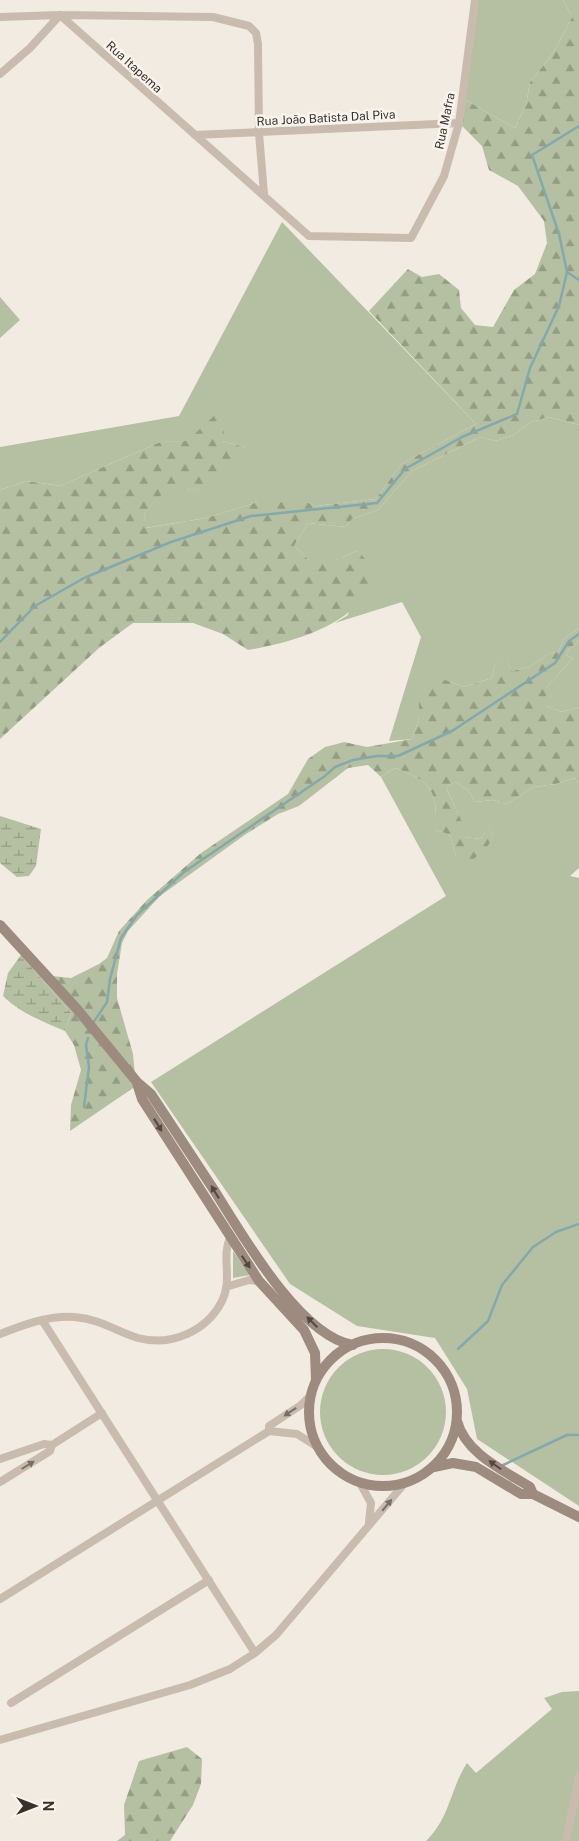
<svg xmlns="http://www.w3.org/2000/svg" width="579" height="1841" font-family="'Public Sans',sans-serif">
<defs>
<pattern id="forest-firs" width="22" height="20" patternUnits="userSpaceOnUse" patternTransform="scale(1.25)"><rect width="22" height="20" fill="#b5c0a2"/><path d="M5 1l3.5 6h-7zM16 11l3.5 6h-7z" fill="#949c84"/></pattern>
<pattern id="wetland-marsh" width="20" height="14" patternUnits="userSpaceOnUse" patternTransform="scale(1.25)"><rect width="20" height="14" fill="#b5c0a2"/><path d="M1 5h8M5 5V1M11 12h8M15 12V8" fill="none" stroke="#949c84"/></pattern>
</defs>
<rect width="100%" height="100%" fill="#f2ebe2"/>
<path fill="#b5c0a2" d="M475,0h88l9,17 -18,35 -24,30 -4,23 -11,23 -53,-30z
M282,222l194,202 -75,40 -25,35 -61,7 -8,-4h-49l-52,16 -61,10 -1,-14 21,-24 33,-1 47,-42 -23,-6 -62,1 -100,44 -33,-5 -27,9v-43l179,-31z
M0,297l20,23 -20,18z
M549,417l30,8v203l-15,11 -6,13 -9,1 -19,14 -18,4 -6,-12 -11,5 -3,14 -28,9 -18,-7 -27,13v25l-7,21 -23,2 32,-104 -19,-35 -67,21 13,-8 9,-64 -21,9h-27l-15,-14 14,-23 38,4 6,-8 26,-9 34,-39 68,-34 15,4 19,-6 17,-13z
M579,641v66l-17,5 -16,-6v-18l27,-30 -7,-3 3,-6z
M395,768c38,13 42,24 41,62l14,5 6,22 37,-20 -4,-11 -8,13 -17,-2c0,-17 -12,-34 -18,-50l9,-5 13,8 7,12 18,-2 14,4 27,-17 22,-3 19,-6 4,7v83l-9,8 9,2v628l-102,-67 -10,-50 -32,-51 -78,-12 -67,-42 -139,-202 295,-186 -65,-119z
M233,1251l17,24 -17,3z
M320 1412a63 63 0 1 1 126 0a63 63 0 1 1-126 0Z
M579,1691v150h-153c24,-23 24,-52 41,-78l9,10 76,-64 -8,-11 18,-6z"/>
<path fill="url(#forest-firs)" d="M563,0h16v425l-30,-8 -18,5 -17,13 -19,6 -15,-4 -68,34 -34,39 -26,9 -6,8 -38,-4 -14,23 15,14h27l21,-9 17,16c-2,8 -4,19 -8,26 -23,36 -78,50 -118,57l-25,-16 -30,-11h-60l-34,25 -99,91v-249l27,-9 33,5 100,-44 27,-1 28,-26h12l-5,26 23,6 -18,28 -29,14 -33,2 -21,23 2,14 60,-10 52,-16h49l8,4 61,-7 25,-35 75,-40 -107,-113 39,-42 14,8 17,-3 20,16 2,18 14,17 18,2 21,-37 21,-16 12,-31 -3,-22 -26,-35 -29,-16 -7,-24 -23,-23 3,-25 53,30 11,-23 4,-23 24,-30 18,-35z
M579,628v13l-10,8 -3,6 7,3 -27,30v18l16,6 17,-5v78l-4,-7 -19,6 -22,3 -27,17 -14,-4 -18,2 -7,-12 -13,-8 -9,5c6,17 18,32 19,50l16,2 8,-14 4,12 -6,10 -21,19 -10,-9 -6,-22 -14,-5c1,-38 -3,-49 -41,-62l-14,9 -13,-12 -20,3 -49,38 -21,8 -32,20 -86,62 -32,35 -6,12 -5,31v24l16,56 3,32 -66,45 1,-26 10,-35 -7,-25 -9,-14 6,-18 -50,-58 31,21 19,2 28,-14 8,-6 12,-27 28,-31 54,-47 87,-59 20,-35 17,-12 12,-3 7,-2 23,5 45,-8 7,-21v-25l11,-11 16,-2 18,7 28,-9 3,-14 11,-6 6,13 18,-4 19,-14 9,-1 6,-13z
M187,1747l15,12 -1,25 -8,21 -23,36h-53l8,-6 -1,-30 15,-44z"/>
<path fill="url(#wetland-marsh)" d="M0,816l41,13 -5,37 -7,10 -12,1 -17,-14z
M21,955l50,58 -6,18c-21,-9 -45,-18 -62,-35l5,-23z"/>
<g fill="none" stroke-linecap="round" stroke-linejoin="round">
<path stroke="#83a9ad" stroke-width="2.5" d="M579,126l-47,29 27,79 8,38 12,8
M0,642l35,-36 49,-28 87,-36 80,-26 126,-13 28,-34 57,-32 55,-23 13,-46 29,-62 8,-34
M93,1023l14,-21 3,-23 11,-41 16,-23 47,-43 141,-96 10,-9 18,-7 24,-4h21l54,-25 103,-68 14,-22 10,-7
M84,1107l5,-40 -3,-22 2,-7
M458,1349l30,-28 14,-36 31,-38 23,-15 23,-8
M501,1466l66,-31h12"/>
<path stroke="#c9bcae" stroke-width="8" d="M0,17l60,-2 153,2 36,9 7,7 2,11 1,89 5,61
M0,74l30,-26 30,-33 249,221 102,2 33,-62 15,-53 16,-123
M195,135l264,-12
M229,1286l20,-6 10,1
M42,1320l213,333
M0,1334c23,-9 49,-19 74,-17 27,2 41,14 64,21 33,9 69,-7 84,-37 11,-22 -1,-44 8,-63
M269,1431l28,3 22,14
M0,1459l44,-15 8,1 50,-32
M0,1482l50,-31 2,-6
M360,1483l11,20 -2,19
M0,1599l269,-168v-5l32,-21 11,-11
M11,1703l198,-123
M0,1740l190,-55 40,-16 25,-16 21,-18 128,-151
M566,1841l13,-65"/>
<path stroke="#9d8b7f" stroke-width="10" d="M0,925l77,84 60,73 14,12c21,32 42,64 63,96 27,43 86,147 139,155
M137,1083l5,16 117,182 45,49 11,23 1,27
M309 1412a74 74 0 1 1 148 0a74 74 0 1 1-148 0Z
M457,1421c9,33 46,49 73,66l3,7
M434,1467l19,-4 23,4 45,27h12l46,23"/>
</g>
<defs><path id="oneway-solid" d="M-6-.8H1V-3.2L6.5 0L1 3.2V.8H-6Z" transform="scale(1.25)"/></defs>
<g fill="#524741">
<use href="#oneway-solid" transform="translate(158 1125) rotate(58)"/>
<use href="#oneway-solid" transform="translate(215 1192) rotate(-122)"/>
<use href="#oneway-solid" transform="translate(246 1262) rotate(56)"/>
<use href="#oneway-solid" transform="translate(312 1322) rotate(-135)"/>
<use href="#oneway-solid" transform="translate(495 1465) rotate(-145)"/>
</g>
<g fill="#7a6f66">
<use href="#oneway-solid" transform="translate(290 1412) rotate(146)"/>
<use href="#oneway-solid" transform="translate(28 1465) rotate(-32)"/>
<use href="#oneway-solid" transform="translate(387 1505) rotate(-50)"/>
</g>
<g text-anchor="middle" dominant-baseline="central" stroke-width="5" stroke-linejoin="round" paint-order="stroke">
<g font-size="12" fill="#39302c" stroke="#f9f5ee">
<text transform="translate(134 67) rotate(42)">Rua Itapema</text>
<text transform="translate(326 118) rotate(-3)">Rua João Batista Dal Piva</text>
<text transform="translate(445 121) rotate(-78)">Rua Mafra</text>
</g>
</g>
<g transform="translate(35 1806) rotate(90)" stroke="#f9f5ee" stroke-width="4" paint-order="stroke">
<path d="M0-4L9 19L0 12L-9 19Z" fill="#39302c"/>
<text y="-8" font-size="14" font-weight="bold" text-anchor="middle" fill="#39302c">N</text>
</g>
</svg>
